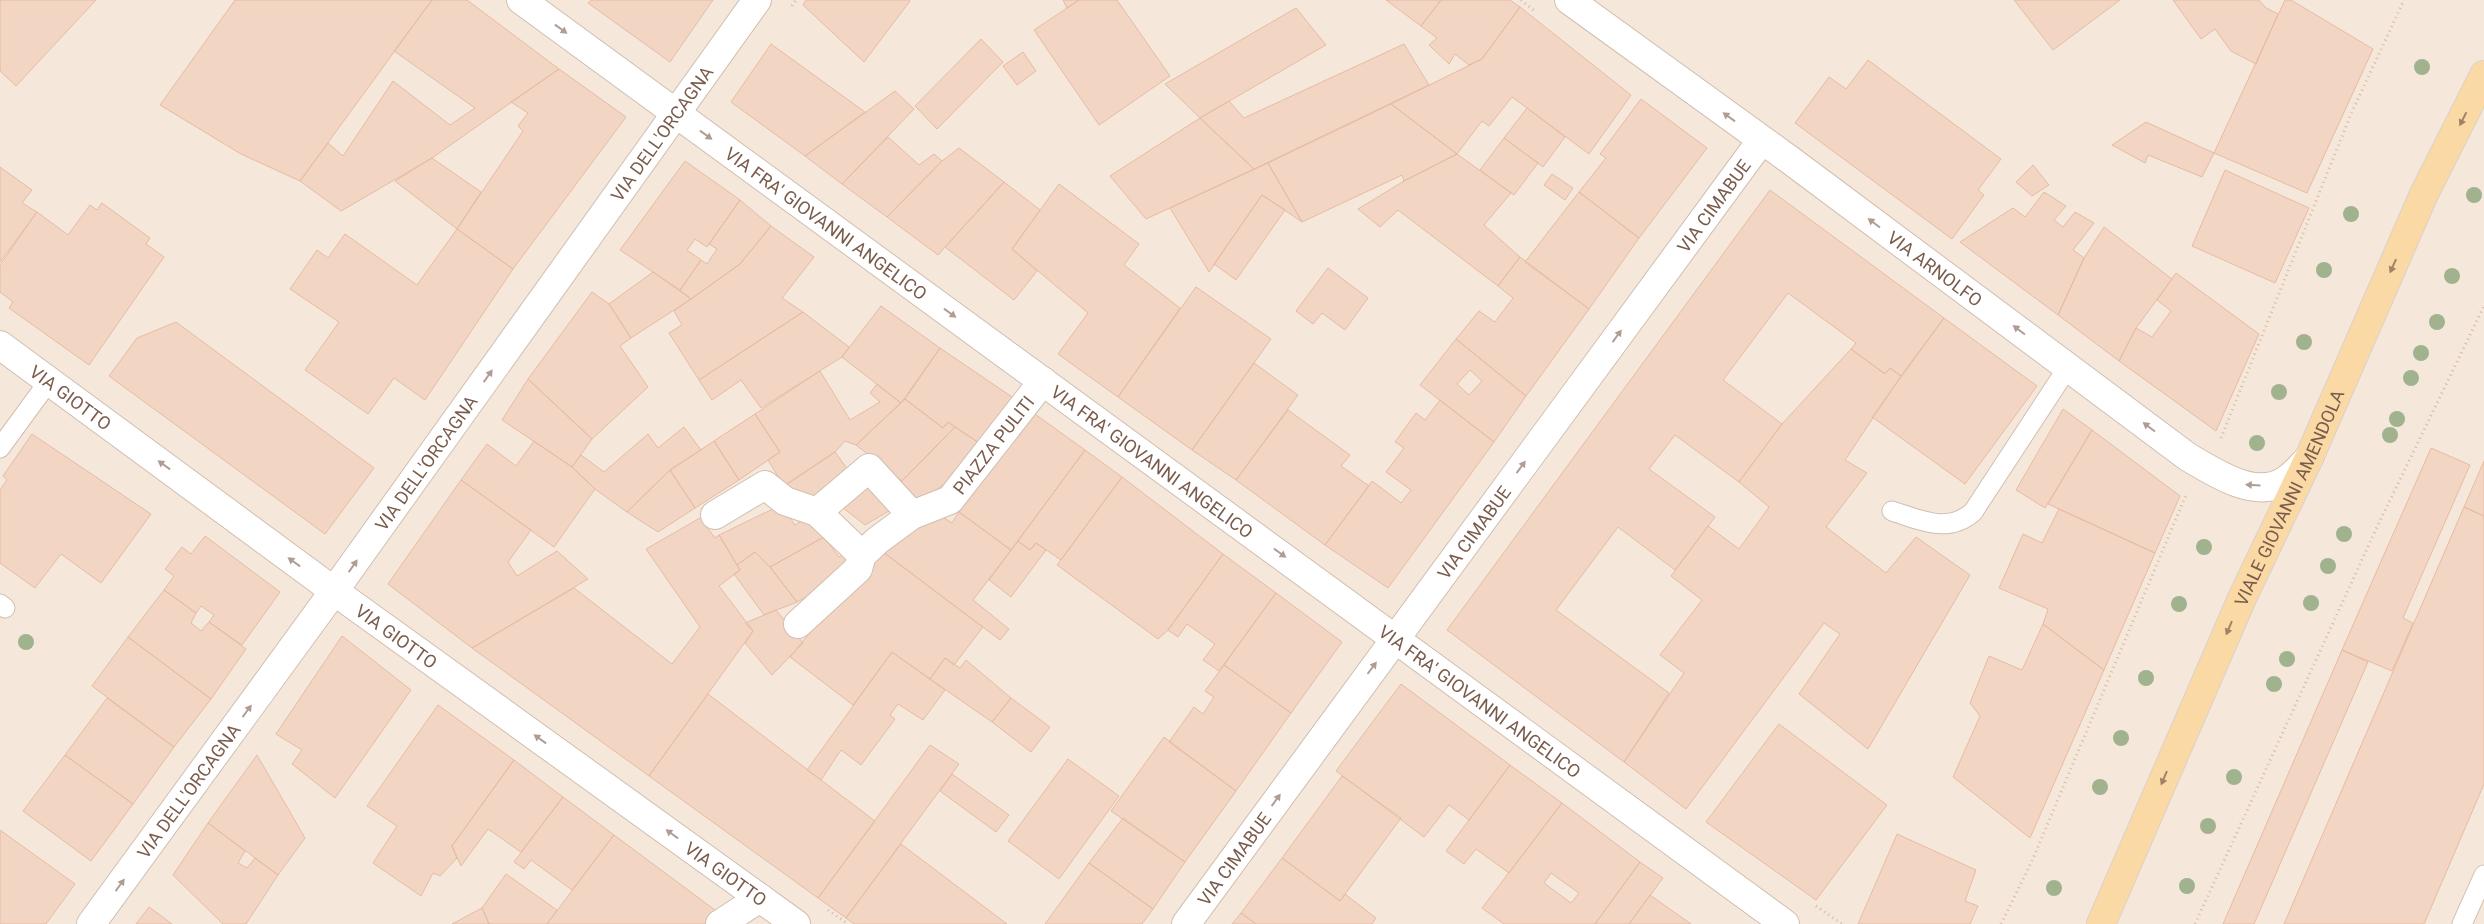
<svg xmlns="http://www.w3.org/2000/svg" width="2484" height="924" font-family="Roboto,sans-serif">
<rect width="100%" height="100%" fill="#fdf6ec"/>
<path fill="#f5e8da" d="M0,0h2484v924h-2484z"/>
<path fill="#f3d5c3" stroke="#e6bba3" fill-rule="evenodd" d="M0,0h96l-80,86 -16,-15z
M235,0h197l-132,181 -59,-27 -81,-49z
M432,0h35l92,69 -127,89 -91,53 -41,-30 28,-38 15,13 50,-75 57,44 25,-17 -81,-57z
M591,0h122l-43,62 -82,-59z
M806,0h103l1,1 -46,61 -61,-57z
M1063,0h16l-12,8z
M1079,0h38l53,76 -71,49 -65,-95z
M1386,0h55l-20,26z
M1441,0h69l10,7 -38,52 -13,6 -14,-11 -6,10 -20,-19 8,-7 -16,-12z
M2014,0h106l-67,50z
M2173,0h86l7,8 12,6 -22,50 -25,-13 -16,-22 -14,10z
M2285,0h6l82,49 -66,144 -93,-40z
M1520,7l111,88 -42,59 -77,-57 -23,29 -7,-5 -25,33 -66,-50 91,-45z
M1296,8l30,37 -126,73 -35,-34z
M981,39l22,23 -66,67 -22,-23z
M771,44l94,68 -60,44 -74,-54z
M1404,44l25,41 -175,84 -54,-51 29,-17 15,17z
M1023,52l13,19 -19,14 -14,-19z
M1868,60l133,99 -23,31 6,5 -32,44 -157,-116 34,-46 17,12z
M559,69l67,48 -113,152 -56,-40 66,-98 -5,-5 10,-13 -17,-11z
M895,91l19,18 -72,75 -37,-28z
M1641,99l66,49 -68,90 -60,-46 27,-34 -6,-4z
M1391,104l66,50 -53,27 -2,-6 -100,47 -34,-59z
M1527,108l38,29 -22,30 -39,-29z
M1200,118l54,51 -108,50 -36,-43z
M2146,122l68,31 -12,24 -54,-22 -3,8 -33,-18z
M888,137l31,28 15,-11 8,7 -55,56 -45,-33z
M1504,138l34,25 -24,32 -34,-25z
M959,148l45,34 -66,73 -51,-38 55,-56z
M1457,154l54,39 -27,32 36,32 -22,29 -100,-76 -18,17 -22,-18 46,-28z
M432,158l49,34 -24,37 -62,-48z
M685,161l55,39 -33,47 -12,-8 -8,11 14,10 -21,30 -60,-40z
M1268,163l34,59 -40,-27 -53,77 -39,-64z
M2033,165l16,20 -17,11 -16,-14z
M0,167l32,23 -10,13 15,9 -37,50z
M2225,170l84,38 -34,75 -83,-37z
M1552,174l21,14 -8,12 -21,-15z
M1004,182l36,28 -28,39 25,22 -23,29 -69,-53z
M1059,184l80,60 -15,21 56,43 -62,89 -60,-43 30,-41 -76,-64z
M1770,190l174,128 -43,58 -11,-8 -5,6 -34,-25 5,-6 -68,-50 -65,87 59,44 -43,58 -64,-47 -26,34 66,48 -40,53 -57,-43 -62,83 113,83 -45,69 -177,-132z
M1579,192l60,46 -50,71 -64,-47z
M2044,192l22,14 -12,14 9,7 12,-15 19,11 -21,27 11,8 -26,57 -98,-73 53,-34 12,9z
M1262,195l23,15 -49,70 -22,-16z
M740,200l31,26 -31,38 -49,35 -11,-9 21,-30 6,4 10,-15 -8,-5z
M102,203l48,35 -4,6 18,13 -75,108 -80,-57 4,-6 -13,-10v-27l37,-53 31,23 22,-30 7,5z
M771,226l43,31 -32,41 21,14 -104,68 -30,-47 13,-8 -8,-14 66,-47z
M2104,227l68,52 -36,49 -17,33 -61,-46 26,-57z
M457,229l56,40 -88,131 -31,-22 -26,36 -63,-44 34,-48 -49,-33 27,-39 11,8 17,-24 72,51z
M1520,257l69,52 -63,87 -70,-57 23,-28 16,11 18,-24 -15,-12z
M1328,268l40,30 -23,32 -23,-17 -9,11 -17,-13z
M653,272l38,27 -60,39 -22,-34z
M2176,273l83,61 -43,97 -97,-70 17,-33 16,9 19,-26 -14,-11z
M1196,287l75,52 -79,111 -74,-53z
M592,292l17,12 22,34 -11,8 28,41 -56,52 -64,-60z
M881,306l59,42 -39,55 -59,-46z
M803,312l46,35 -7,10 -81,51 -20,-28 -29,20 -13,-20z
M1944,318l93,68 -72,98 -93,-67z
M176,322l198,146 -49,66 -216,-158 28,-38z
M1456,339l70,57 -32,46 -74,-57zM1470,370l12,11 -13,14 -12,-11z
M940,348l75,51 -33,46 -34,-23 -5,6 -38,-29z
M1851,349l34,25 5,-6 11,8 -56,84 22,13 -41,54 60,46 30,-36 54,38 -102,174 -69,-55 41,-60 -16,-11 -138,186 -62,-47 60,-89 -24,-18 42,-55 -31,-24 37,-50 31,23 30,-42 -30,-25 43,-58z
M1254,363l44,32 -62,85 -44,-30z
M820,371l30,49 30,-18 -10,-9 7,-9 24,19 -45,42 -11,-4 -10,11 -51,34 -16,-26 12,-8 -25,-38z
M528,379l64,60 -20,28 -70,-47z
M905,399l38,29 5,-6 7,5 -53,54 -46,-36z
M1440,400l54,42 -106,146 -63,-43 47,-64 29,22 10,-13 -25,-18 18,-24 -9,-6 21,-29 9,7z
M2063,409l29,21 -47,78 -29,-18z
M1288,410l62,45 -9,11 28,20 -44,59 -89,-65z
M1032,412l53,38 -74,100 -52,-38z
M755,414l25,38 -41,28 -25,-39z
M684,427l17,23 -31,20 -43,42 -32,-23 -23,-22 9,-12 23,17 44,-38 10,14z
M955,427l27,18 -22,27 -41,31 -22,-17z
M2092,430l88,66 -25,57 -107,-49z
M32,434l119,80 -50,69 -40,-29 -26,34 -35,-25v-73l7,-10 -4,-4z
M534,441l38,26 23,22 -41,58 -93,-67 26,-36 29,22z
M714,441l25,39 -44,28 -25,-38z
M2431,448l39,17 -67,153 10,5 -21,48 -50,-21z
M1085,450l37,27 -61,83 -25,-17 -6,7 -12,-9z
M835,452l16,22 -43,32 -24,-20z
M2484,461v55l-20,-9z
M670,470l25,38 -37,24 -31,-20z
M1122,477l101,77 -55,76 -10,9 -101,-74z
M461,480l70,50 -23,32 9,14 40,-25 31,28 -116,69 -84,-64z
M869,483l25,25 -29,17 -27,-21z
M781,505l14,20 14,-9 15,21 -54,30 -15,-15 -18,13 -18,-30z
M2464,507l20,9v268l-60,140h-140z
M2059,509l96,44 -51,117 -61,-46 5,-15 -49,-21 24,-54 19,9z
M935,512l17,11 7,-11 52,38 -38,50 36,29 -9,11 -121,-91z
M700,518l15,20 4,-3 21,35 -21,16 34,45 -104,145 -177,-128 102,-60 98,76 28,-37 -54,-78z
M205,536l75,56 -38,53 -33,-23 5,-7 -13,-9 -5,7 -32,-23 10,-14 -9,-7 17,-22 9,7z
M824,537l15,20 7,-5 10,17 -59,33 -27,-35z
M1018,541l12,9 6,-7 10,7 -35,47 -22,-17z
M879,549l104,78 -29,38 -9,-7 -15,21 -38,-27 -39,53 -63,-48z
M755,552l15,15 27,35 -33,13 -30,-41 6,-4 -3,-5z
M1223,554l53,39 -57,78 -16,-11 12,-16 -28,-20 -9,13 -10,-7z
M164,590l32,23 -5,10 10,8 8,-9 37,27 -35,50 -83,-62z
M1276,593l66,49 -51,71 -67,-48z
M776,610l27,33 -31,32 -27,-32 8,-12 -8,-8z
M2043,624l61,46 -74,168 -77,-61 27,-61 -10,-13 19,-47 33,14z
M342,636l69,54 -76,108 -43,-34 10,-14 -26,-16z
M128,637l83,62 -37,48 -82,-61z
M2342,650l26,12 -114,262h-31z
M892,652l53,38 -22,30 -25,-16 -8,11 5,4 -34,46 -20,-15 -20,30 -14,-10z
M945,658l15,10 6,-8 45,38 -19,24 -62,-43z
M1224,665l67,48 -55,78 -67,-49 25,-35 9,7 11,-17 -9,-6z
M1401,684l109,81 -41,55 -20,-15 -25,32 -88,-66z
M708,694l167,127 -57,77 -169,-122z
M107,698l67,49 -41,57 -68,-49z
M1011,698l39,29 -19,25 -39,-30z
M438,705l76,55 -62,86 5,12 -17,18 -7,-3 -12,23 -48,-33 24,-37 -30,-20z
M1779,724l108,81 -71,95 -110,-78z
M1164,737l72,54 -51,71 -74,-51z
M930,745l29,19 -113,154 -28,-20z
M65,755l68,49 -42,57 -68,-50z
M257,755l48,83 -27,37 -70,-52z
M1068,759l51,37 -60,83 -51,-38z
M514,760l49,37 -42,55 -33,-23 -27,37 -9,-20z
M1510,765l52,38 -53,70 -33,-24 -12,15 -18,-13z
M952,774l57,41 -13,17 -56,-41z
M1342,776l59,42 -61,83 -58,-43z
M563,797l51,38 -42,55 -41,-30 -7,9 -10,-7z
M1562,803l78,59 -45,62h-91l-22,-16zM1551,873l28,20 -8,10 -27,-20z
M1123,818l62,44 -32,47 -64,-46z
M208,823l37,28 -7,12 9,5 8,-10 23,17 -32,49h-23l-50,-49z
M0,830l75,54 -29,40h-46z
M1897,834l79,36 -11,31 13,5 -8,18h-112z
M614,835l105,78 -5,11h-167z
M901,844l106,80h-153l-8,-6z
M1282,858l58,43 5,-7 31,24 -4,6h-116l-15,-11z
M1640,862l23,16 -34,46h-34z
M1089,863l64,46 -11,15h-97z
M506,874l51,36 -10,14h-58l-7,-16z
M1650,895l41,29h-62z
M149,907l23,17h-36z
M482,908l7,16h-37z
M1241,913l15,11h-24z"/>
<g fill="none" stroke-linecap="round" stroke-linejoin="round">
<defs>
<path id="service" d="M0,448l49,-67
M1892,511c28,9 56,23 81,1l95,-145
M0,604l5,4
M2462,924l22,-49"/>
<g id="minor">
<path id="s1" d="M521,0l1264,924"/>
<path id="s2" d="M1569,0l221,160 398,297c26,15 68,44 98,23 9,-6 16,-15 23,-22"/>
<path id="s3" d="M0,345l334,246 462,333"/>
<path d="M817,512l52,-44 43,47"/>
<path d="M715,515l50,-30 20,16 32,11 45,43"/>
<path id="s4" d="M798,624l60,-55 4,-14 16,-15 34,-25 38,-15 93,-119"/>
<path id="s5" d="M91,924l243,-333 423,-591"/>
<path d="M720,924l40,-26"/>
<path id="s6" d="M1186,924l575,-783"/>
</g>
<g id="primary">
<path id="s7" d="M2101,924l142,-328 66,-138 115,-264 60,-119"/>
</g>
</defs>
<use href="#service" stroke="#d1beb0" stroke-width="21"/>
<use href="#minor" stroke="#d1beb0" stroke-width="30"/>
<use href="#primary" stroke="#dad1cd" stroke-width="30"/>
<path stroke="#d9b8a5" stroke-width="3" stroke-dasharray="1 4" stroke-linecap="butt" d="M1521,0l15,12
M792,6l4,-6
M2221,438l130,-324 53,-114
M1816,906l26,18
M828,910l20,14
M2001,924l31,-63 154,-366
M2195,924l182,-397 107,-221"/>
<use href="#service" stroke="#fff" stroke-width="19"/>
<use href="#minor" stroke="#fff" stroke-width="28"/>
<use href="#primary" stroke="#fbd9a5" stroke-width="28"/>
</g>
<g fill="#a0b28e">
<circle cx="2422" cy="67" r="8"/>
<circle cx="2474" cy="195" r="8"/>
<circle cx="2351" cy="214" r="8"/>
<circle cx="2324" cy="270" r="8"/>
<circle cx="2452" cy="276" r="8"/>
<circle cx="2437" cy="322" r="8"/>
<circle cx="2304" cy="342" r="8"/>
<circle cx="2421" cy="353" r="8"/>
<circle cx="2411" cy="378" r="8"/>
<circle cx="2279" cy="392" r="8"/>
<circle cx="2397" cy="419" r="8"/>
<circle cx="2390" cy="435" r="8"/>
<circle cx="2257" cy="443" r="8"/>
<circle cx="2344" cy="534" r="8"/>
<circle cx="2204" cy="547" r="8"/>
<circle cx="2328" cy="566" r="8"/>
<circle cx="2311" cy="603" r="8"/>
<circle cx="2179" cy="604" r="8"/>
<circle cx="26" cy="642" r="8"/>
<circle cx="2287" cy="659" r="8"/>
<circle cx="2146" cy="678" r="8"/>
<circle cx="2274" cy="684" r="8"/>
<circle cx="2121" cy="738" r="8"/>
<circle cx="2234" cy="777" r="8"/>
<circle cx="2100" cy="787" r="8"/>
<circle cx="2208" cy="826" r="8"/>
<circle cx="2187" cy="886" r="8"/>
<circle cx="2054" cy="888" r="8"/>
</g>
<defs><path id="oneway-solid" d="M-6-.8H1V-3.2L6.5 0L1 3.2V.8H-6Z" transform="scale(1.25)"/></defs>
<g fill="#af9d94">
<use href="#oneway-solid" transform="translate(561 29) rotate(36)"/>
<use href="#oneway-solid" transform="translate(1729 117) rotate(-144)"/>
<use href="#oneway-solid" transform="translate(706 135) rotate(36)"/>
<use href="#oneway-solid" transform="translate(1874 223) rotate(-143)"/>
<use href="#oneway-solid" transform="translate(950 313) rotate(36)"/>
<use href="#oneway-solid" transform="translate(2019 330) rotate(-143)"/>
<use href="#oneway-solid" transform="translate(1617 336) rotate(-54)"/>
<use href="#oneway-solid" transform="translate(488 376) rotate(-55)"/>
<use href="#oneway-solid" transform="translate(2149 427) rotate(-143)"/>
<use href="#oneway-solid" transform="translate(164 465) rotate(-144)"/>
<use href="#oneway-solid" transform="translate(1521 467) rotate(-54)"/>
<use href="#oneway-solid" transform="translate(2253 485) rotate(-176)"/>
<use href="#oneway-solid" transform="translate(1280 553) rotate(36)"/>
<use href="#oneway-solid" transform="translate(294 562) rotate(-144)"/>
<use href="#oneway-solid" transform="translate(353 566) rotate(-55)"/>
<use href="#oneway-solid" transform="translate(1372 668) rotate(-53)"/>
<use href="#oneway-solid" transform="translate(247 711) rotate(-54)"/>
<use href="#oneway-solid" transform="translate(540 739) rotate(-144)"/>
<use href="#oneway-solid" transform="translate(1276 800) rotate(-54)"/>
<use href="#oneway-solid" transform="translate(672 834) rotate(-144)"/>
<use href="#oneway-solid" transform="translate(120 885) rotate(-54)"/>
</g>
<g fill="#a18267">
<use href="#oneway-solid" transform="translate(2463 119) rotate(117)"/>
<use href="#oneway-solid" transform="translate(2393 266) rotate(114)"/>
<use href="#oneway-solid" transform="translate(2229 628) rotate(113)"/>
<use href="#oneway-solid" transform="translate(2164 778) rotate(113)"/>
</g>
<g text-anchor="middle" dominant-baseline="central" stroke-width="4" stroke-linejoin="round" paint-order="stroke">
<g font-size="18" fill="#7a5c4d" stroke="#fffaf3">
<text stroke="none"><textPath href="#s5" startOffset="975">VIA DELL'ORCAGNA</textPath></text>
<text stroke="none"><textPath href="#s6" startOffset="891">VIA CIMABUE</textPath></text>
<text stroke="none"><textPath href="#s1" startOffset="378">VIA FRA' GIOVANNI ANGELICO</textPath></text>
<text stroke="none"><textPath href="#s2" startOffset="454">VIA ARNOLFO</textPath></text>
<text stroke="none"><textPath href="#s3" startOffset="88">VIA GIOTTO</textPath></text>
<text stroke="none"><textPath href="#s4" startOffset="271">PIAZZA PULITI</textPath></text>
<text stroke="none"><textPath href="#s1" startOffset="782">VIA FRA' GIOVANNI ANGELICO</textPath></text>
<text stroke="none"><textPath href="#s5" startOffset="570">VIA DELL'ORCAGNA</textPath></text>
<text stroke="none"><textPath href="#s7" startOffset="466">VIALE GIOVANNI AMENDOLA</textPath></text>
<text stroke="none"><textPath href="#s6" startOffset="486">VIA CIMABUE</textPath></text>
<text stroke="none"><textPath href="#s3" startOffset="492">VIA GIOTTO</textPath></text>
<text stroke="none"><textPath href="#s1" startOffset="1188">VIA FRA' GIOVANNI ANGELICO</textPath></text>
<text stroke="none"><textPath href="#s5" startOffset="165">VIA DELL'ORCAGNA</textPath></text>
<text stroke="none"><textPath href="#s6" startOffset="81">VIA CIMABUE</textPath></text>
<text stroke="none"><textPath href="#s3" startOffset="898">VIA GIOTTO</textPath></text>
</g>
</g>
</svg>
